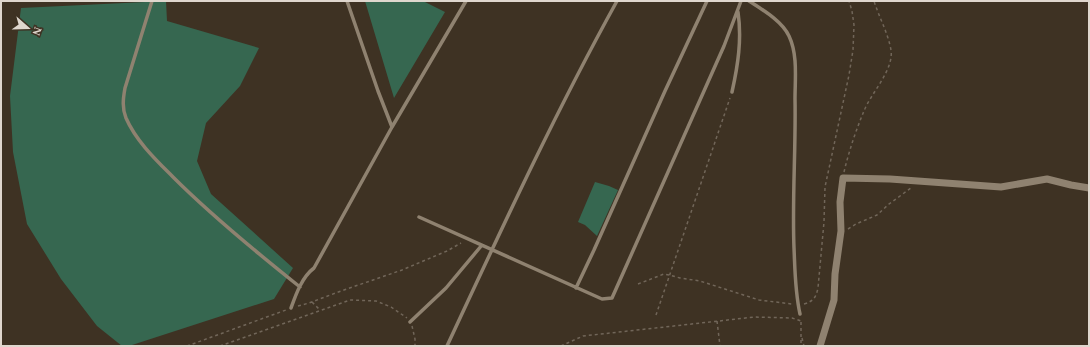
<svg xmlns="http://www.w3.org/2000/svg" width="1090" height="347" font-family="'Times New Roman',serif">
<rect width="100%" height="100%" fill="#3e3223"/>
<path fill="#366750" d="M166,1l1,20 92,27 -19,38 -34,37 -9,38 14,33 82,74 -19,31 -145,47h-7l-25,-20 -36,-47 -34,-55 -14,-72 -3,-56 11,-88z
M365,1h58l22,11 -51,86z
M595,182l14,4 9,4 -21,46 -12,-11 -7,-3z"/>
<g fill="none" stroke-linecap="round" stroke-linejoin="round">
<path stroke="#716659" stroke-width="1.5" stroke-dasharray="3 3" stroke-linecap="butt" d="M844,172c5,-21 12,-42 20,-61 7,-18 30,-41 27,-61 -3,-17 -12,-33 -17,-49
M848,229l8,-5 21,-9 12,-11 22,-16
M638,284l26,-10 5,1 11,3 20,3 59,19 33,4
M312,302l8,8
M804,304c10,-3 12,-7 14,-16l6,-66 1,-35 24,-112 4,-25 1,-25 -2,-14 -3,-10
M298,306l11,-3 32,-12 61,-21 45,-19 14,-8
M656,315l74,-217
M717,321l3,25
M801,322v24
M412,326l3,13v7
M802,338l2,8
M187,346l99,-36
M220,346l130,-46 26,1 15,6 16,11
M561,346l22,-10 136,-15 35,-4 38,1 9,3"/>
<path stroke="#8f8270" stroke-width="3.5" d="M152,1l-27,87c-2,11 -3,20 1,30 10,23 30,42 47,59 40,40 83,75 127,110
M347,1l31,90 14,36
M749,1c14,9 33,20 40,35 9,19 6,43 6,63 1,50 -3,99 -1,149 1,22 1,44 6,66
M732,92c6,-27 10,-53 6,-80
M419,217l183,82 10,-1 112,-252 17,-45
M576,288l18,-38 71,-159 42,-90
M291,308c5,-14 11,-31 23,-40l78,-141 74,-126
M410,322l36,-34 36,-43
M447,346c54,-116 108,-233 170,-345"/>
<path stroke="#8f8270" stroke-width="7" d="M820,346l14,-46 1,-26 6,-43 -1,-29 3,-24 47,1 111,8 46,-8 24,6 18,3"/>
</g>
<rect width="1090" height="347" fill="none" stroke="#dfd7ce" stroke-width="4"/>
<g transform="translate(28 28) rotate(110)" stroke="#3e3223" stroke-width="3" paint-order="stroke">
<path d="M0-3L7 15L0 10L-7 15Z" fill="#dfd7ce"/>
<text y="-6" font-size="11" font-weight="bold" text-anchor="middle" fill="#dfd7ce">N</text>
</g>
</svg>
